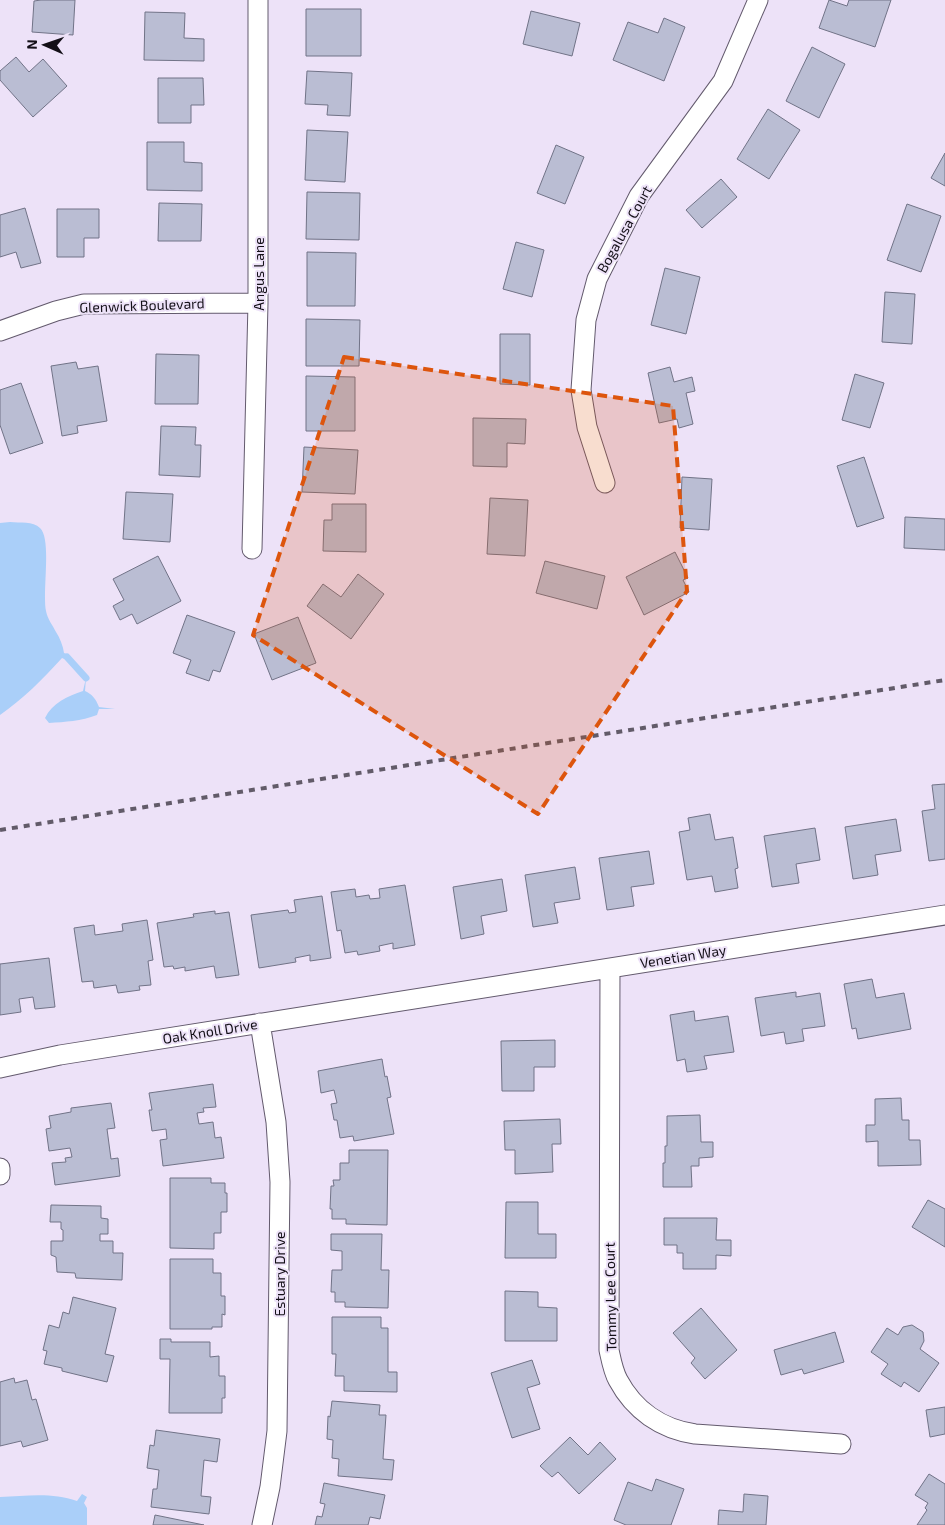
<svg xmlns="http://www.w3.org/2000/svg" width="945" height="1525" font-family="'Exo 2',sans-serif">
<rect width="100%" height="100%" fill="#ede2f8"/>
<path fill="#aacff9" d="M10,522c10,1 23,-1 30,6 12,11 2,64 6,83 2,9 6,13 10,21 4,6 7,14 8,21l3,1v6l-5,-2c-19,21 -39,41 -62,57v-192z
M86,678l-1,13c7,3 11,8 14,16l16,2h-16l-2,6c-16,6 -32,7 -48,8l-4,-5c7,-15 23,-22 38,-27z
M82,1494l5,3 -3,6 3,5v17h-87v-28c26,-1 52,-5 77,4z"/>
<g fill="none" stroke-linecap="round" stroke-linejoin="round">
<path stroke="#aacff9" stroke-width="7" d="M67,657l19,21"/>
</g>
<path fill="#babdd3" stroke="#717387" d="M41,0h34l-2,35 -41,-3 2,-31z
M829,0l18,6 2,-6h42l-16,47 -56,-19z
M306,9h55v47h-55z
M531,11l49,12 -8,33 -49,-12z
M145,12l40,1 -1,25 20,1v22l-60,-1z
M664,18l21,9 -21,54 -51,-21 15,-38 30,11z
M812,47l33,17 -26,54 -33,-17z
M16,57l13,15 14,-13 24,27 -34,31 -33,-37v-9z
M307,71l45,2 -2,43 -23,-1 1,-10 -23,-1z
M158,78h45l1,27h-13v18h-33z
M768,109l32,21 -31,49 -32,-20z
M307,130l41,2 -3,50 -40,-2z
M147,142h37v20l18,1v28l-55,-1z
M556,145l28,12 -19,47 -28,-11z
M945,153v33l-14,-8z
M721,179l16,18 -35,31 -16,-18z
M307,192l53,1 -1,47 -53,-1z
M159,203l43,1 -1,37h-43z
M907,204l34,12 -20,56 -34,-12z
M25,208l16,55 -20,5 -5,-16 -16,5v-42z
M57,209h42v29h-15v19h-27z
M516,242l28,8 -12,47 -29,-8z
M307,252l49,1 -1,53h-48z
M665,268l35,9 -14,57 -35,-9z
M885,292l30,2 -3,50 -30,-2z
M306,319l54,1 -1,46h-53z
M500,334h30v51l-30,-1z
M156,354l43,1 -1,49h-43z
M76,362l2,7 20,-3 9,55 -30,5 1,7 -16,3 -11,-70z
M670,367l4,15 18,-5 3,14 -9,2 7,31 -14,4 -2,-9 -18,4 -11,-50z
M855,374l29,9 -14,45 -28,-8z
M306,376l49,1v54h-49z
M21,383l22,60 -33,11 -10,-29v-35z
M473,418l53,1 -1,25 -18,-1v24l-34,-1z
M161,426l35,1 -1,18h6l-1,32 -41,-2z
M304,447l54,3 -3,44 -53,-2z
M864,457l20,61 -27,9 -20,-61z
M682,477l30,2 -3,51 -29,-2z
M126,492l47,2 -3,48 -47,-3z
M490,498l38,2 -3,56 -38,-2z
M332,504h34v48l-43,-1 1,-31h8z
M905,517l40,2v31l-41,-2z
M675,552l13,26 -5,2 6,12 -45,23 -18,-38z
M158,556l23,45 -44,23 -5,-10 -12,6 -7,-14 11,-6 -11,-21z
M545,561l60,15 -8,33 -61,-16z
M358,574l26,20 -33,45 -44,-33 16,-22 18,13z
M187,615l48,17 -15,40 -7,-2 -4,11 -23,-8 5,-13 -18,-7z
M298,617l18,46 -44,17 -18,-46z
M945,784v75l-16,2 -7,-50 13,-2 -3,-24z
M710,814l5,26 18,-3 5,31 -3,1 3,19 -23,4 -3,-16 -25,4 -8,-48 11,-2 -2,-12z
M896,819l5,32 -26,4 3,20 -25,4 -8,-52z
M815,828l5,32 -24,4 3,19 -27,4 -8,-51z
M649,851l5,33 -23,3 3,19 -27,4 -8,-52z
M575,867l5,32 -26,4 4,20 -25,4 -8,-52z
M502,879l5,32 -26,5 3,18 -23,5 -8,-52z
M405,885l10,60 -22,4v-6l-14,3 1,5 -22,4 -1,-4 -12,2 -4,-23 -4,1 -6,-39 24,-3 1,8 13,-2 1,4 10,-1 -1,-9z
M322,896l9,62 -21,3v-6l-15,3 1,4 -37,6 -8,-53 37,-5 1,3 7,-1 -2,-12z
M215,911v3l14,-2 10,63 -23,3 -2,-12 -29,5v-4l-11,2 -1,-3 -9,1 -7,-44 37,-6 -1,-3z
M147,920l6,40 -5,1 3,24 -12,1 1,4 -22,3 -2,-8 -22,3 -1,-7 -11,1 -8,-54 20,-3 1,10 28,-4 -1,-7z
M49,958l6,49 -20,2 -2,-12 -14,2 2,13 -21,3v-51z
M872,979l4,19 28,-5 7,36 -53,10 -2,-11 -4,1 -8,-45z
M796,992v5l24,-4 5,33 -23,3 2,12 -18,3 -2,-12 -23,4 -6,-38z
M694,1011l1,10 33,-5 6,36 -30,4 3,13 -20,3 -2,-13 -8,2 -7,-46z
M555,1040v27h-21v24h-32l-1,-50z
M382,1059l3,18 2,-1 4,21 -4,1 7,36 -40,7 -1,-5 -13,2 -3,-18h-3l-3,-16 6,-1 -3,-13 -13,3 -3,-22z
M213,1084l3,23 -13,1 1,4 -7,1 2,11 14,-2 2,16 6,-1 3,21 -61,8 -3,-26 7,-1 -1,-10 -14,2 -3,-21h3l-3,-17z
M901,1098l1,22h7v20h11l1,25 -43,1v-25l-12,1v-17h9v-26z
M111,1103l4,25 -8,1 4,30 7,-1 2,18 -65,9 -3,-22 14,-1 -1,-4 7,-1 -2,-9 -21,3 -3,-22 5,-1 -2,-12 22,-4v-4z
M700,1115l1,27h12v15l-14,1v8h-8l1,21h-29v-24h2v-17h2v-30z
M560,1119l1,25h-9l1,28 -38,2v-24h-10l-1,-29z
M349,1150h39l-1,75 -41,-1v-5h-14v-10h-2l1,-23h3l-1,-6h7v-17h9z
M170,1178h41v5h14v10h2v19h-6v21h-7v16l-44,-1z
M928,1200l17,9v38l-33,-20z
M506,1202h32v32h18v24h-51z
M51,1205l50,1v12l7,1v15h-8v7h13v12h10l-1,27 -46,-2 -1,-5 -18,-1 -1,-15 -5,-2v-14h12v-11l-2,-1v-7h-11z
M664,1218h53l-1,22h15v16l-15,-1v14h-33v-16h-6v-8h-13z
M331,1234h51l-1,36h8l-1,38 -43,-1v-5h-10v-10h-4l1,-22h10v-19l-11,-1z
M170,1259h43v14h8v23h4v19l-3,-1v13h-10v2h-42z
M505,1291l33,1v15l19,1v33h-52z
M73,1297l43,11 -11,46 9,2 -7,26 -45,-11v-3l-18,-4 3,-13 -4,-1 6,-25 10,3 4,-16 6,2z
M701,1308l36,42 -32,29 -14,-16 4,-5 -22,-25z
M332,1317h49v11h7v44h9v20l-53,-1v-15h-9l1,-22h-4z
M912,1325l11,7 1,9 -4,8 19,14 -20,29 -15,-10 -3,5 -20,-13 7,-10 -17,-12 16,-24 11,7 5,-8z
M835,1332l9,30 -40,12 -2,-5 -21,6 -7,-25z
M160,1339h11v3h39v15l9,-1v20h6v22h-3v15h-53l1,-54h-10z
M532,1360l8,24 -13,4 13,41 -28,9 -21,-65z
M14,1378l1,5 12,-3 5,20 4,-1 12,41 -25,7 -2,-6 -21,5v-64z
M332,1401l48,4 -1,10h7l-3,44 11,1 -2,20 -54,-4 1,-17 -7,-1 1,-18 -6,-1 1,-23 2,1z
M945,1407v27l-15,3 -4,-27z
M156,1430l64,9 -3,23 -13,-2 -3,36 10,1 -2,17 -58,-7 2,-18h4l2,-19 -12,-2 3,-23 4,1z
M570,1437l18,18 12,-13 16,17 -37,35 -21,-22 -6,5 -12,-11z
M929,1474l16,10v41h-28l10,-15 -2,-2 3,-5 -13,-8z
M656,1479l28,10 -13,36h-45l-12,-5 14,-38 24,9z
M324,1483l61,12 -5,24 -10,-2 -2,8h-53l2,-9 5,1 3,-13 -5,-1z
M744,1494l24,2 -2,29h-48l1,-15 24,2z
M155,1515l49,10h-51z"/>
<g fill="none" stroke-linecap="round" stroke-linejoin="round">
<defs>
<path id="street" d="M0,331l56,-20 28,-7 174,-1
M605,483l-18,-56 -6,-37 5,-70 11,-41 42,-83 84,-115 35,-81
M252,549l6,-246v-303
M610,968l-1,382c2,9 4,21 9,30 16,30 43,49 77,54l146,10
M260,1023l16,99 4,60 -3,249 -7,56 -8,38
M0,1068l60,-13 885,-140
M0,1168v7"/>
</defs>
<use href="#street" stroke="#635a6d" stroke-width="21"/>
<use href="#street" stroke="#fff" stroke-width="19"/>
<path stroke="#625b69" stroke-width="4" stroke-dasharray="6 6" stroke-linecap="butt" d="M0,830l945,-150"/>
</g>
<path fill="#dd550d" fill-opacity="0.2" stroke="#dd550d" stroke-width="4" stroke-dasharray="10 6" stroke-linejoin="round" d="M344,357l329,49 14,185 -149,223 -285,-179z"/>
<g text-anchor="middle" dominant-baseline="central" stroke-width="4" stroke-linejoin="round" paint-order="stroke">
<g font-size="14" fill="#130f17" stroke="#ede2f8">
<text transform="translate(624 229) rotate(-61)">Bogalusa Court</text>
<text transform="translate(258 274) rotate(-90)">Angus Lane</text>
<text transform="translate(142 305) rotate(-2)">Glenwick Boulevard</text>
<text transform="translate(683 956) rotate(-9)">Venetian Way</text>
<text transform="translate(210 1031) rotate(-9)">Oak Knoll Drive</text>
<text transform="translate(279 1274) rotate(-90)">Estuary Drive</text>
<text transform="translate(610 1297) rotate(-91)">Tommy Lee Court</text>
</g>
</g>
<g transform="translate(45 45) rotate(272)" stroke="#ede2f8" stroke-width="4" paint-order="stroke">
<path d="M0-4L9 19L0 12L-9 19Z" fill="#130f17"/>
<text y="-8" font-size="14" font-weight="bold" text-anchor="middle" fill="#130f17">N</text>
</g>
</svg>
